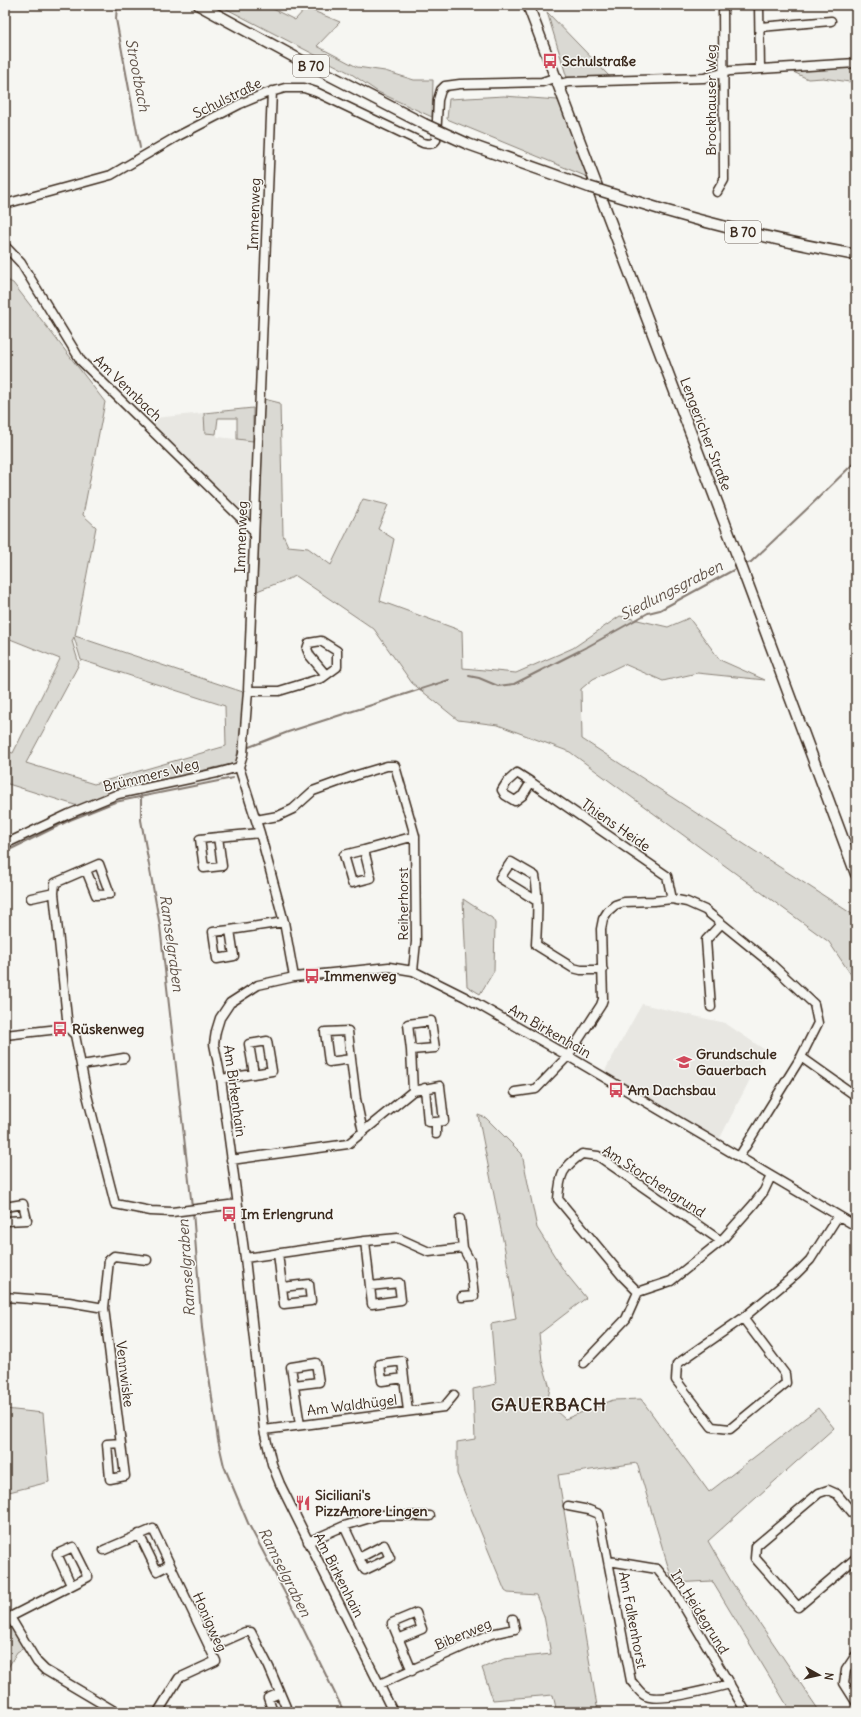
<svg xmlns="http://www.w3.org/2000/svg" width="861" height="1717" font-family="Delius,sans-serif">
<rect width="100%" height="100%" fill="#f6f6f2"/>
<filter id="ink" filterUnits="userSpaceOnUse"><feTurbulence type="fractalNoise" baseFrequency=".025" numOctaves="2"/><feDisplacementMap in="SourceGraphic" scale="8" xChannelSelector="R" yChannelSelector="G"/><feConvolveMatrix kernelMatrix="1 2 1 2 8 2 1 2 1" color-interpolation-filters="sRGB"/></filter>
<g filter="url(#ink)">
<path fill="#e8e7e2" d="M204,413l1,20 11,1 2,3 35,4 -1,84 -102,-102 4,-5z
M642,1004l83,19 40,27 -46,90 -50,-27 -66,-39z"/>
<path fill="#dad9d3" stroke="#8a8278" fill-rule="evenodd" d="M219,5h46l30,15 11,-12 34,14 -23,24 40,21 28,4 29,9h19l-1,37 -54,-25 -28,-19z
M547,12l63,65 -43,1z
M856,65v18l-33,-5 -15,1 -21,-10z
M504,96l54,4 32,78 -143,-59 2,-20z
M5,279l8,4 92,119 -22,113 13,12 -21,109 171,57 -10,70 -121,27 -37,16 -73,-23v-32l8,2 47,-94 -55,-22zM74,637l7,23 144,46 1,40 -132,38 -68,-21 53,-99 -7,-23z
M264,399l16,4 3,132 5,11 20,2 23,17 32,-66 25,6 -10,24 16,10 -14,62 82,30 1,37 53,5 57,-25 47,-32 48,11 21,-9 31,42 45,20 -68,-7 -34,8 -39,-17 -31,15 -12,10 1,50 270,175 4,12v56l-27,-40 -259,-190 -72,-27 -40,-5 -46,-37 -38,-54 -78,-53 -39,15z
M253,408v33l-16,-2v-21h-19l-2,16 -11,-1 -1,-20z
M463,899l29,19 3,5 -1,48 -14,23 -13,-8z
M478,1115l8,3 36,36 15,74 27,43 22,27 -47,36 3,27 8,27 -3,15 18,16 48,-19 28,-1 68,93 109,-84 16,20 -126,113 23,40 89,131h-29l-79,-131 -39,2 -36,-120 -79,12 40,237h-41l-4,-17 -60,5 -11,-32 22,-9 47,-5 -7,-38 -8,-21 -28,-2 -3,-2 -48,-117v-32l18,-3 -2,-50 23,-5 -5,-60 25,-5 -11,-69z
M5,1409l38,4 6,69 -44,11z
M9,1620l17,27 -9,5 -12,21v-51z"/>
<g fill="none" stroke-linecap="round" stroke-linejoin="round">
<path stroke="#857a71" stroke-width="2" d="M117,5l-1,14 24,129
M745,564l6,-2 59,-56 46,-45
M469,676l10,2 19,8 16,-2 73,-37 61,-34 12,-3 79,-43
M249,747l39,-15 161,-52
M141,796v24l19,106 32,281
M5,852l65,-32 45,-18 118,-24
M193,1211l9,117 16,112 6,26 24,57 48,91 48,98"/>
<defs>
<path id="minor" d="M759,5l1,64
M760,27l71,-6
M560,84l8,-2 136,-4 26,-7 126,-8
M272,91l-24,600 -5,63 -4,13 21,66 24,89 10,55
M717,192l7,-12 -1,-175
M5,204l106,-29 67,-39 62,-32 24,-10 21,-6h19l12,4 107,51c6,1 9,2 13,-3l2,-40 3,-10 4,-4 15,-2 82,-2 15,-5
M5,246l16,17 60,98 173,170
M248,691h31l43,-13 15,-11v-16l-16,-10 -12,2 -2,6 3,7 16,19
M531,782l-8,13 -8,6 -10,-6 -3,-5 5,-8 10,-9 14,9 136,94 5,23
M256,820l22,-4 15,-7 20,-18 44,-16 30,-9h8l20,70 1,106 -3,29
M218,837l-18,2 4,29 18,-2 -4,-29 42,-4
M5,844l64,-30 49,-20 99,-21 22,-6
M364,850l-20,5 8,28 19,-5 -7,-28 51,-14
M86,870l10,25 14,-1 -11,-30 -44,19 -1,10 14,135 7,7 12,60 28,109 36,7 21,1 65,-8
M31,898l23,-5
M537,901l-37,-23 11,-16 24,14c4,23 2,46 1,69l37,23 8,2h22
M230,930l-17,2 4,27 17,-3 -4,-26 54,-8
M711,1007l-5,-67 15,-16
M5,1035l63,-7
M801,1057l55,39
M351,1059l-3,-28 -23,1 4,30 22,-3 5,40 7,33
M82,1065l42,-7
M221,1079l51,-8 -5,-30 -18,3 5,30
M425,1088l3,34h8
M413,1091l27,-5 4,35 -8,1v12
M515,1092l21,-3 32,-33 33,-51 2,-6 -2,-70 2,-10 5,-8 7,-6 9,-3 30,-1 18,-2 15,3 18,8 64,52 45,42 4,19 -17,34 -62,100
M231,1160l117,-16 65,-53 -2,-41 24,-2 -4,-27 -23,3 3,26
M5,1207l18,-3 4,16 -21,1 -1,-2
M460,1219l3,29 7,13 4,35 -12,1
M365,1241l7,63 29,-4 -2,-17 -29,3
M278,1253l6,51 27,-3 -2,-17 -27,3
M245,1258l120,-17 33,-3 31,14 34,-4
M638,1292l-15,-15 -65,-78c2,-25 4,-31 24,-45l16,2 123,85
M638,1292l33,-11 50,-40 32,-36 11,-14 7,-15
M5,1297l64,5 35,6 21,168 -15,3 -3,-35 14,-1
M104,1308l5,-48 5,-4 33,4
M743,1318l42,56 1,9 -56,46 -18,-2 -36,-47 1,-16 66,-46 53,-44 14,-14 28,-44
M584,1363l42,-44 12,-27
M404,1378l-22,3 -2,-17 22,-3 6,50
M294,1385l25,-3 -3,-19 -25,4 9,58
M264,1430l180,-23 10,-12
M568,1506l21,4 10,4 32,167c4,4 8,11 13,14 12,9 70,-7 86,-11
M856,1517l-19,-23 -9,-4 -9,3 -63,53 -1,12 43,49 58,-49
M344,1526l15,32 25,-13 6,13 -25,12 -6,-12
M139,1534l18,37 12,-6
M308,1542l36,-16 36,-11 50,1
M104,1550l49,-21 63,132 -37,17 -21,34
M609,1561l48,8 17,21 72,122
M71,1585l-14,-31 16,-7 15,30 -78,40 27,45 8,8 71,42
M398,1639l24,-10 -6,-16 -24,10 20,48
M209,1648l36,-16h6l18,35 19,45
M856,1655l-10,15 -2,13 12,19
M380,1684l111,-50 24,-5 -2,-10
M273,1712l-5,-14 12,-5
M393,1712l-113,-228 -8,-20 -8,-34 -19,-172 -24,-179 -7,-35 2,-13 4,-13 10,-15 28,-18 36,-8 95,-10 24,4 52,26 103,59 288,170"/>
<path id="major" d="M199,5l101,55 124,64
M528,5l209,550 119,319
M468,144l121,43
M631,200c74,24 149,41 225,55"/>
</defs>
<use href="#minor" stroke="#3b2a1e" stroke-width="11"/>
<use href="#major" stroke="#3b2a1e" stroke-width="13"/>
<use href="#minor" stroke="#f6f6f2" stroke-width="8"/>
<use href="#major" stroke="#f6f6f2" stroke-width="10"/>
<defs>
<path id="major-bridge" d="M424,124l44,20
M589,187l42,13"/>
</defs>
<use href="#major-bridge" stroke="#3b2a1e" stroke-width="13" stroke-linecap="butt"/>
<use href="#major-bridge" stroke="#f6f6f2" stroke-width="10"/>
</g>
</g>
<defs>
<symbol id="bus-bare" viewBox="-9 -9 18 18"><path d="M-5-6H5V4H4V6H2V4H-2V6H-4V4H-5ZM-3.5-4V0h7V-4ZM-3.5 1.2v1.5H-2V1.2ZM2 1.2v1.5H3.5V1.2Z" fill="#d1495b" stroke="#f6f6f2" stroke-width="2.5" paint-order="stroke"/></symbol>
<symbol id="school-bare" viewBox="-9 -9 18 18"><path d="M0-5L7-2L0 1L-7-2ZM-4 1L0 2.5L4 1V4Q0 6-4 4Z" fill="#d1495b" stroke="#f6f6f2" stroke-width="2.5" paint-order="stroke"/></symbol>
<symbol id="restaurant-bare" viewBox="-9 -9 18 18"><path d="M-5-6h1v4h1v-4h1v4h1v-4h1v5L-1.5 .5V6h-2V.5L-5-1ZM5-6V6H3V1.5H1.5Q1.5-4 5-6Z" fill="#d1495b" stroke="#f6f6f2" stroke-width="2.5" paint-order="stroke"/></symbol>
</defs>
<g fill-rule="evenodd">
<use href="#bus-bare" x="539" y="50" width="22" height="22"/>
<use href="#bus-bare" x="301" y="965" width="22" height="22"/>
<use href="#bus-bare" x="49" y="1018" width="22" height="22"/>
<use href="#school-bare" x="673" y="1051" width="22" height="22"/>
<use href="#bus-bare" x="605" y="1079" width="22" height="22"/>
<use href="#bus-bare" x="218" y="1203" width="22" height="22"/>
<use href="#restaurant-bare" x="292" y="1492" width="22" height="22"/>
</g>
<g text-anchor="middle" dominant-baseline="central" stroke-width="3" stroke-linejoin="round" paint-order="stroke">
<g fill="#f6f6f2" stroke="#73675e" stroke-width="1">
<rect x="293" y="55" width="36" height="22" rx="3"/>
<rect x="725" y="221" width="36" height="22" rx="3"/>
</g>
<g font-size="13" font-weight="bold" fill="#3b2a1e">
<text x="311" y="66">B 70</text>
<text x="743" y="232">B 70</text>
</g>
<g font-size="14" font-weight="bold" fill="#3b2a1e" stroke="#f6f6f2" text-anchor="start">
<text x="562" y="61">Schulstraße</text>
<text x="324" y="976">Immenweg</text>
<text x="72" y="1029">Rüskenweg</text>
<text x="696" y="1054">Grundschule<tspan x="696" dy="16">Gauerbach</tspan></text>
<text x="628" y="1090">Am Dachsbau</text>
<text x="241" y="1214">Im Erlengrund</text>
<text x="315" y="1495">Siciliani's<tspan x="315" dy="16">PizzAmore Lingen</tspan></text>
</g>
<g font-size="14" fill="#3b2a1e" stroke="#f6f6f2">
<text transform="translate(227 98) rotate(-26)">Schulstraße</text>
<text transform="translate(711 100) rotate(-90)">Brockhauser Weg</text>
<text transform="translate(254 214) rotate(-88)">Immenweg</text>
<text transform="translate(128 388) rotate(44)">Am Vennbach</text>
<text transform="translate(706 434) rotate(69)">Lengericher Straße</text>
<text transform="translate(241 537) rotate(-88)">Immenweg</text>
<text transform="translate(151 775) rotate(-14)">Brümmers Weg</text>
<text transform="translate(616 825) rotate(35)">Thiens Heide</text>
<text transform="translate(403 904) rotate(-90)">Reiherhorst</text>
<text transform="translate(550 1031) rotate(30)">Am Birkenhain</text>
<text transform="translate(235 1091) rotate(82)">Am Birkenhain</text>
<text transform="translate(654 1181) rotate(33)">Am Storchengrund</text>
<text transform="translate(125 1374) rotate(83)">Vennwiske</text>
<text transform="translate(352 1405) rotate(-7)">Am Waldhügel</text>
<text transform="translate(339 1575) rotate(63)">Am Birkenhain</text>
<text transform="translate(700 1612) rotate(58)">Im Heidegrund</text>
<text transform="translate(633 1620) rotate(79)">Am Falkenhorst</text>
<text transform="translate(210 1622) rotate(66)">Honigweg</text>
<text transform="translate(463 1634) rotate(-23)">Biberweg</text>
</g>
<g font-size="15" font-style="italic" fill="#605248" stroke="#f6f6f2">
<text transform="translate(138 75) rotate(79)">Strootbach</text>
<text transform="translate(671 590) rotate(-27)">Siedlungsgraben</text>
<text transform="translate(172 943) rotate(82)">Ramselgraben</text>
<text transform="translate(186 1268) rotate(-94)">Ramselgraben</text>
<text transform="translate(285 1572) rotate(63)">Ramselgraben</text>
</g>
<g font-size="18" font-weight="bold" letter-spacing="1" fill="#3b2a1e" stroke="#f6f6f2">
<text x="549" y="1404">GAUERBACH</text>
</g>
</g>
<rect width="861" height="1717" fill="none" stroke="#f6f6f2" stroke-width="20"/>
<rect x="10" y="10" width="841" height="1697" fill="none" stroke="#3b2a1e" stroke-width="1.5" filter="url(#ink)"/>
<g transform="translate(819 1675) rotate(98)" stroke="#f6f6f2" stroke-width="3" paint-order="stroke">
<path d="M0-3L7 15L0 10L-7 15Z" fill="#3b2a1e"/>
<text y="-6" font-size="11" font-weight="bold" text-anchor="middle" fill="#3b2a1e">N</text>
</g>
</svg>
